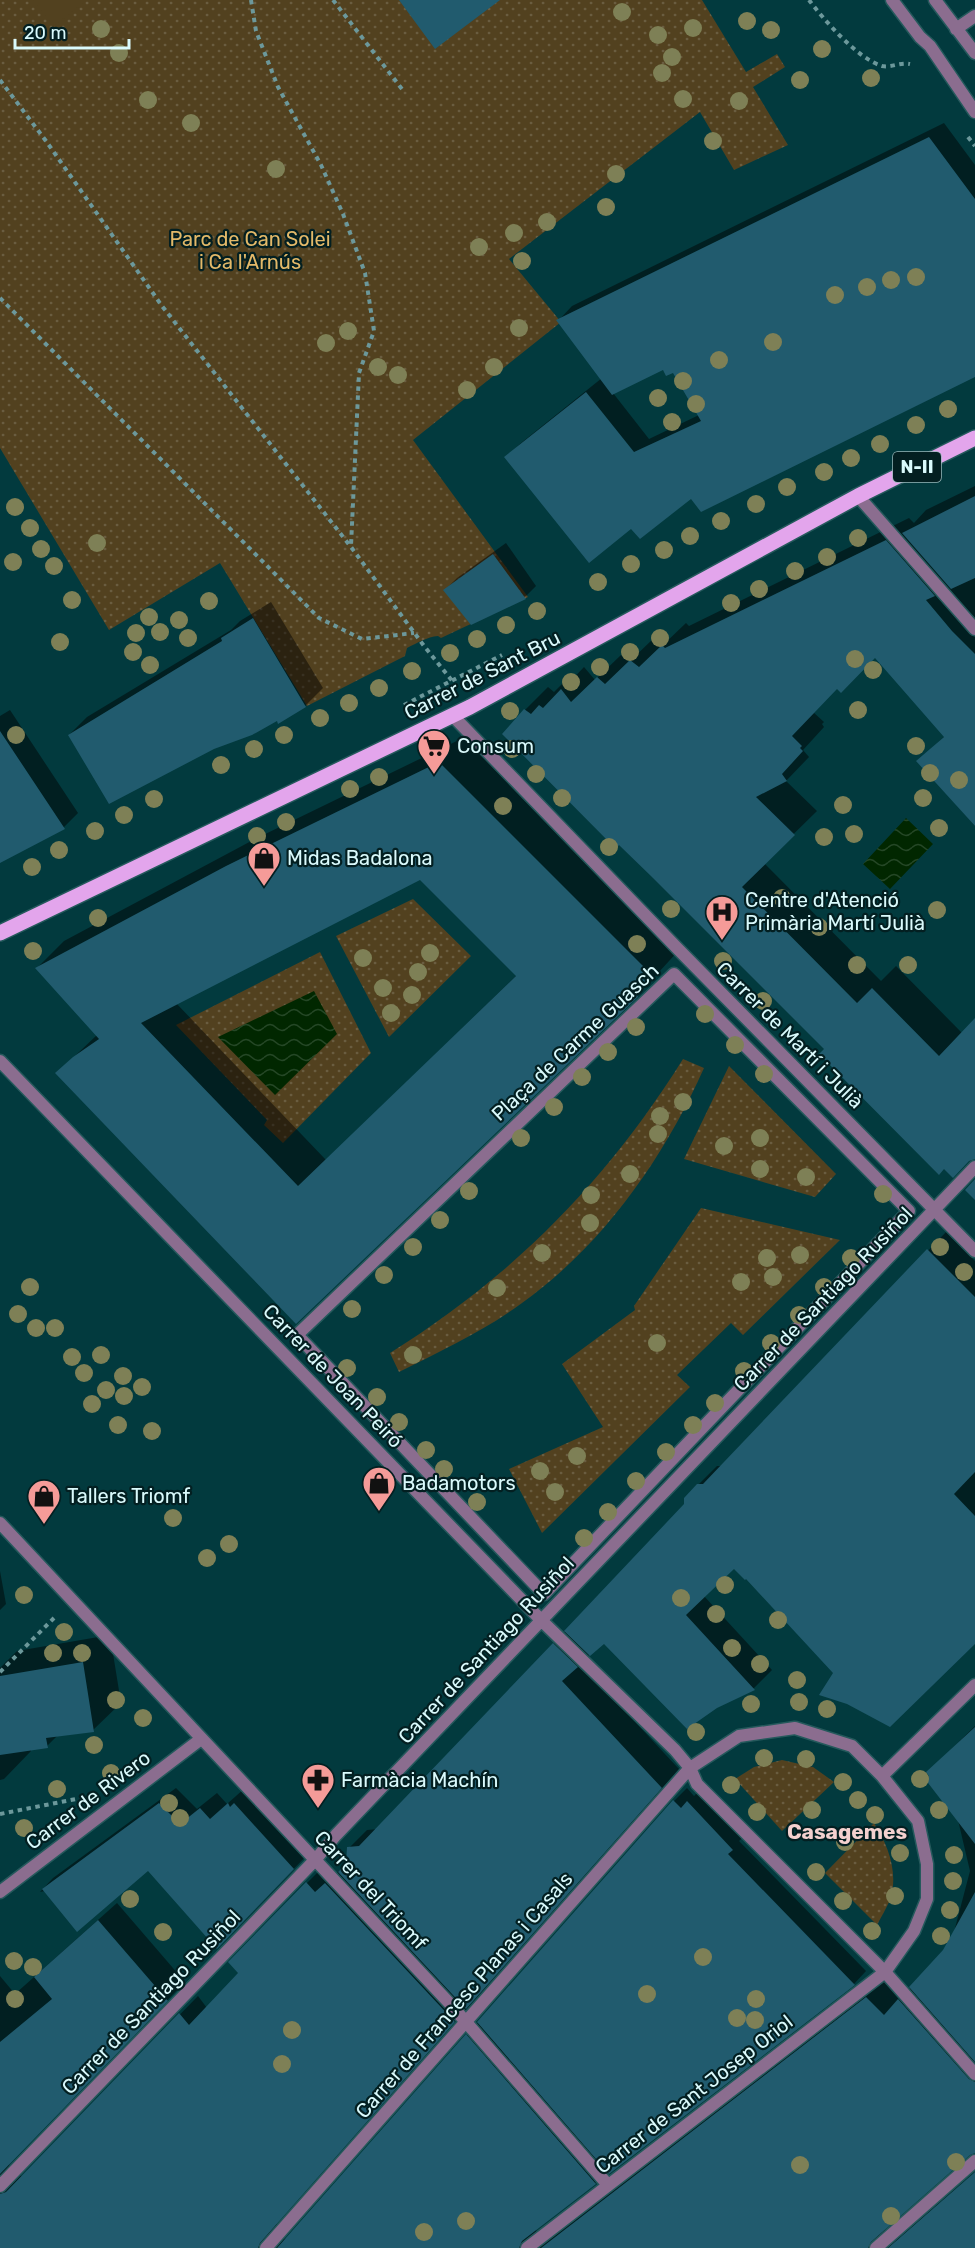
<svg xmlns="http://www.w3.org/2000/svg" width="975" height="2248" font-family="Rubik,sans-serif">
<defs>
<pattern id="green-dots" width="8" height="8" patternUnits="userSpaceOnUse" patternTransform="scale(1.5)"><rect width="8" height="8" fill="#52411f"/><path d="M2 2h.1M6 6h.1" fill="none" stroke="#6a5d40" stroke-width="1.8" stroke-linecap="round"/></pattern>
<pattern id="water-waves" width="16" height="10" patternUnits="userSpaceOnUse" patternTransform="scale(1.5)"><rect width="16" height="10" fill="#012700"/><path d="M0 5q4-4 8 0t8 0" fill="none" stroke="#254726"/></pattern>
</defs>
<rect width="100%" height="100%" fill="#023a3e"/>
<path fill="url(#green-dots)" d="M0,0h702l44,72 31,-18 8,13 -32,20 35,58 -54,25 -34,-58 -191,147 52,63 -148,118 115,157 -87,41 -3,-2c-11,1 -21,7 -31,12l-2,8 -98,50 -87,-143 -111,67 -109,-182z
M413,899l58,57 -82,81 -53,-101z
M320,952l51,101 -88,90 -19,-18 3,-5 -91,-95z
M683,1059l21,9c-40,90 -101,177 -182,235 -38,28 -81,48 -123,69l-9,-19c123,-77 216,-171 293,-294z
M729,1066l107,108 -21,23 -131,-38z
M701,1208l139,32 -97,95 -12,-12 -54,52 13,12 -148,146 -33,-64 94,-42 -41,-63 73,-54 -1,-4z
M782,1760l31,7 21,15 -52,49 -47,-52 19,-12z
M874,1823c14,22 25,50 16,77 -4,9 -9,17 -13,25l-52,-52z"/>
<path fill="#52411f" d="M33,0h54l-33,26z"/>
<path fill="url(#water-waves)" d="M906,818l27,26 -43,45 -27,-25z
M314,991l23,43 -62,61 -57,-58z"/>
<path fill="#0007" fill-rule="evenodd" d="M944,123l31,42v210l-284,121 -59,31 -126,-70 15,-14 81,-65 -44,-57 14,-15zM664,368l10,3 25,44 -50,24 -36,-46z
M975,486v340l-57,-65 27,-25 -70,-80 -38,31 -24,25 11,10 -2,2 2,3 -21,23 6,7 -23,24 31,30 -53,52 117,118 15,-15 67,68 12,-13v137l-149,-109 -301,-339 23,-23 6,5 9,-9 3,3 18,-19 11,13 26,-25 8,7 25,-24 9,7 23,-22 3,3 220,-108 5,5 12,-13z
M506,543l30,43 -11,11 -80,-7 12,-12z
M271,602l52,86 -18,18 -26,16 -2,-3 -208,16 18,-18 144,-87 9,-9z
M10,710l68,103 -14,14 -64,35v-146z
M467,736l213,213 -43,47 -341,326 -239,-249 40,-38 -60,-67 27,-27 191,-102zM420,878l97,97 -191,185 -150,-157z
M946,1232l29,29v381l-140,31 -88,-96 -13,-10 -30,29 68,74 -18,18 -38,18 -112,-64 -24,21 99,106 -402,454 -1,10 8,6 5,-2 153,11h-442v-272l15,18 102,-91 68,79 -173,178 -3,5 3,9 10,2 176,-180 9,12 33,-35 67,-90 18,-18 9,10 14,-11 1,-16 18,-18 11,-1 308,-325 12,-19 19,-19h5z
M0,1571l6,33 -6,6z
M110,1635l11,68 -28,27 -35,5 -11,11 -16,3v2l-27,28 -4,1v-112l17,-17z
M975,1726v426l-6,1 -82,73 -2,4 3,6 8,3 5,-3 74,-64v76h-489l-19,-213 207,-234 13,-13 7,8 7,-7 43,47 -5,5 127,130 -12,13 -246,186 -13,13 -58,45 -1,3 6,7 5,1 338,-259 17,17 42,-47 10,-18 16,-61 -12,-51 -30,-48z
M176,1788l21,21 20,-16 10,11 18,-16 65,64 -76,79 -85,-62 -109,23 13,-14z"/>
<path fill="#215b6e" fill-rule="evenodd" d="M399,0h101l-65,49z
M929,137l46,62v178l-274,135 -10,-13 -51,40 -9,-10 -42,34 -85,-106 82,-65 48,60 67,-31 -28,-48 -7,3 -3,-6 -51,25 -56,-75z
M975,496v82l-24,11 -49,-56z
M886,540l49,56 -9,4 26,31 23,23v172l-59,-65 28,-24 -69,-79 -34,35 -4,-4 -45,47 10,10 -2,2 3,3 -21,23 5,7 -31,16 39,38 -53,52 115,116 15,-15 67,68 36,-38v141l-6,2 -16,17 -9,-9 -5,6 -120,-121 5,-5 -171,-171 -34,-33 -3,4 -114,-115 22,-25 7,5 8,-9 4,3 18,-19 10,13 26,-25 8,7 25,-24 9,7 23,-22 3,3z
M493,554l33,45 -55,26 -28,-35z
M253,618l53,89 -28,17 -1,-3 -25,14 -38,14 -105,55 -41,-69 154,-94 -1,-3z
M0,731l65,98 -65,34z
M439,762l215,215 -17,18 1,2 -342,327 -241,-251 18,-16 26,-18 -64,-71 191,-102zM420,880l96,96 -218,210 -157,-163z
M975,1179v21l-10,-10z
M927,1249l48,48v175l-21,22 21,22v128l-85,83 -43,-23 -28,-9 14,-22 -87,-94 -1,1 -11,-11 -48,46 69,75 -38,18 -30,21 -83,-85 -14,12 -26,-25 120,-127v-6l13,-14h6z
M553,1643l25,24 -16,14 100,107 -196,221 -128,-137 8,-8 1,-17 12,-1z
M83,1662l11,70 -48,6 2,10 -48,7v-79z
M975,1727v117l-50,-65 4,-3 -3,-4z
M673,1800l8,8 6,-7 46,49 -5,4 127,131 -246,189 -132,-152z
M159,1803l21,21 20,-16 10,11 18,-16 2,4 4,-4 60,66 -77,80 -69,-78 -71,61 -35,-43z
M306,1882l9,10 10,-9 130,139 -195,221 -2,5h-258v-54l6,-2 173,-179 10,12 49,-52 -10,-11z
M975,1892v170l-66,-75 34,-37z
M98,1920l70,81 -168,173v-132l52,-43 -18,-22z
M866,1997l18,18 14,-16 71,80 6,3v71l-5,2 -99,87 -3,6h-327z
M466,2034l130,150 -74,57 -3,7h-242z
M975,2172v76h-87z"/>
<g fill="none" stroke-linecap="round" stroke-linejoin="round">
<defs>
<path id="street" d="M892,0l28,37 10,9 45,66
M935,0l40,53
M956,29l19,-13
M858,496l117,133
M453,716l224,232 298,303
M674,974l235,237 -365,383 -247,-259z
M0,1061l543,561 132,128 15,18 7,16 188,188 90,102
M0,1523l452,483 156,179
M882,1776l93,-91
M0,1892l201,-153
M0,2186l316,-327 20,-24 639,-668
M266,2248l424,-480 49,-32 56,-8 57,18 30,30 36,45 9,43v35l-13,32 -29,41 -358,276
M876,2248l99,-87"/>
<path id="primary" d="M0,933l470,-226 388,-211 117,-58"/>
</defs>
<use href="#street" stroke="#25595c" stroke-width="15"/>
<use href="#primary" stroke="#25595c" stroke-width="18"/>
<path stroke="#6c989b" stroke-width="4" stroke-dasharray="4.5 4.5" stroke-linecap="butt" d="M251,0l5,31 22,56 43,78 22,49 22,59 9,58 -15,42 -8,173
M333,0l69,89
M809,0c15,20 49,59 73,66 9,2 18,-4 28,-2
M0,80l46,61 116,165 189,241 73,99 29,36
M968,137l7,9
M0,298l319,320 43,21 52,-6
M404,705l98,-50
M0,1672l54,-54
M0,1814l76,-15"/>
<use href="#street" stroke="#8b6d8f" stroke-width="12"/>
<use href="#primary" stroke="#e3a5ec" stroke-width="15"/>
</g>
<g fill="#7e8056">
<circle cx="622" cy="12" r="9"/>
<circle cx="747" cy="21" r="9"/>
<circle cx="693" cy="28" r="9"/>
<circle cx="101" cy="29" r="9"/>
<circle cx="771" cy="30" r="9"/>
<circle cx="658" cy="35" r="9"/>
<circle cx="822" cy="49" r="9"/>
<circle cx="119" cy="53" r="9"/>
<circle cx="672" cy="57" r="9"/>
<circle cx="662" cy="73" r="9"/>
<circle cx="871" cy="78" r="9"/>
<circle cx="800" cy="80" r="9"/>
<circle cx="683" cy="99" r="9"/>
<circle cx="148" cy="100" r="9"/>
<circle cx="739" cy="101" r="9"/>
<circle cx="191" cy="123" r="9"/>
<circle cx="713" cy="141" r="9"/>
<circle cx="276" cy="169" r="9"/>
<circle cx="616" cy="174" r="9"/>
<circle cx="606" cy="207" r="9"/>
<circle cx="547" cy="222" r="9"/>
<circle cx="514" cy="233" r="9"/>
<circle cx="479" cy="247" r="9"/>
<circle cx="522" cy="261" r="9"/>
<circle cx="916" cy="277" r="9"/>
<circle cx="891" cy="280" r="9"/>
<circle cx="867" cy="287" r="9"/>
<circle cx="835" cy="295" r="9"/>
<circle cx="519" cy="328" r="9"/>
<circle cx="348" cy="331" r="9"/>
<circle cx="773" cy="342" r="9"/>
<circle cx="326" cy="343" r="9"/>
<circle cx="719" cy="360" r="9"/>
<circle cx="378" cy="367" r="9"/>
<circle cx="494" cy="367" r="9"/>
<circle cx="398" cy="375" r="9"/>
<circle cx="683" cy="381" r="9"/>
<circle cx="467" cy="390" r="9"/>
<circle cx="658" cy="398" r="9"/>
<circle cx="696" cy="404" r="9"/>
<circle cx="948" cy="409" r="9"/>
<circle cx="672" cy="422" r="9"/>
<circle cx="916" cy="425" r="9"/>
<circle cx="880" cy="444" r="9"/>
<circle cx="851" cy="458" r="9"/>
<circle cx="824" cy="472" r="9"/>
<circle cx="787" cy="487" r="9"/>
<circle cx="756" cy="504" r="9"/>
<circle cx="15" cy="507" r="9"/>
<circle cx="721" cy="521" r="9"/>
<circle cx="30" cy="528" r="9"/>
<circle cx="690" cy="536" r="9"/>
<circle cx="858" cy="538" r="9"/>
<circle cx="97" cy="543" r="9"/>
<circle cx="41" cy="549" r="9"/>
<circle cx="664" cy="550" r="9"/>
<circle cx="827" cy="557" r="9"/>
<circle cx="13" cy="562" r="9"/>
<circle cx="631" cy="564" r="9"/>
<circle cx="54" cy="566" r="9"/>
<circle cx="795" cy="571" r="9"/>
<circle cx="598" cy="582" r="9"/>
<circle cx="759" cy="589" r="9"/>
<circle cx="72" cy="600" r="9"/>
<circle cx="209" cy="601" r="9"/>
<circle cx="731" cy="603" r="9"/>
<circle cx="537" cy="611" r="9"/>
<circle cx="149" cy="617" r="9"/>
<circle cx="179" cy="620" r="9"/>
<circle cx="506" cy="625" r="9"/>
<circle cx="160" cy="632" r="9"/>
<circle cx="136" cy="633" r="9"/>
<circle cx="188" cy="638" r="9"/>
<circle cx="660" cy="638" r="9"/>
<circle cx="477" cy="639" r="9"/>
<circle cx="60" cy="642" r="9"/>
<circle cx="133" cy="652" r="9"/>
<circle cx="630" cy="652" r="9"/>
<circle cx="450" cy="653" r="9"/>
<circle cx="855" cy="659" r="9"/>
<circle cx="150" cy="665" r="9"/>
<circle cx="600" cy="667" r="9"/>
<circle cx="873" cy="670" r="9"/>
<circle cx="412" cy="671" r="9"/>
<circle cx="571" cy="682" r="9"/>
<circle cx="379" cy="688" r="9"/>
<circle cx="349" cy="703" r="9"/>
<circle cx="858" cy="710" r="9"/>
<circle cx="510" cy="711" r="9"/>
<circle cx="320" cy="718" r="9"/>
<circle cx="16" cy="735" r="9"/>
<circle cx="284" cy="735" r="9"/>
<circle cx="916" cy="746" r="9"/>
<circle cx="254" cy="749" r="9"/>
<circle cx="512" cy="749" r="9"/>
<circle cx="221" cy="765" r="9"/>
<circle cx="930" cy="773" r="9"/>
<circle cx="536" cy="774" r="9"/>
<circle cx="379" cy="777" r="9"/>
<circle cx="959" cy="780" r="9"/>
<circle cx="350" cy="789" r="9"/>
<circle cx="562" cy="798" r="9"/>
<circle cx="923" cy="798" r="9"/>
<circle cx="154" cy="799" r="9"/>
<circle cx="843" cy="805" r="9"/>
<circle cx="503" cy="806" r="9"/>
<circle cx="124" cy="815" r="9"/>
<circle cx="286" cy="822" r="9"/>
<circle cx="939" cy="828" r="9"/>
<circle cx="95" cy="831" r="9"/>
<circle cx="854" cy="834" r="9"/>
<circle cx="257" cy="836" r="9"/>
<circle cx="824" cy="837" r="9"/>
<circle cx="609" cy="847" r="9"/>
<circle cx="59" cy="850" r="9"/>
<circle cx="32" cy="867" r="9"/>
<circle cx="782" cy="898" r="9"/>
<circle cx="671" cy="909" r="9"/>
<circle cx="937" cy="910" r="9"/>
<circle cx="98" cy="918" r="9"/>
<circle cx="819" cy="927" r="9"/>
<circle cx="637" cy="944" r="9"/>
<circle cx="33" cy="951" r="9"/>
<circle cx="430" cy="953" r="9"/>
<circle cx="363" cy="958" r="9"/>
<circle cx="723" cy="961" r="9"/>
<circle cx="857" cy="965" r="9"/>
<circle cx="908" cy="965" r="9"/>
<circle cx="418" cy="972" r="9"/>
<circle cx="383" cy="988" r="9"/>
<circle cx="412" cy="995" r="9"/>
<circle cx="763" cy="1001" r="9"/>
<circle cx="391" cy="1013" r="9"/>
<circle cx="705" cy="1014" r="9"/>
<circle cx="636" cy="1027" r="9"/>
<circle cx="735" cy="1045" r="9"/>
<circle cx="608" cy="1052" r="9"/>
<circle cx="764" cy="1074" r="9"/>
<circle cx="582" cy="1077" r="9"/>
<circle cx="683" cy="1102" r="9"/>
<circle cx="554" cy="1107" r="9"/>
<circle cx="660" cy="1116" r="9"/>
<circle cx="658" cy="1134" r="9"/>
<circle cx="521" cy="1138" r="9"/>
<circle cx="760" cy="1138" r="9"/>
<circle cx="724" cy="1146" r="9"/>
<circle cx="760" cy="1169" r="9"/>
<circle cx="630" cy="1174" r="9"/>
<circle cx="806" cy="1177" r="9"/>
<circle cx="469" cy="1191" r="9"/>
<circle cx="883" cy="1194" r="9"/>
<circle cx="591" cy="1195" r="9"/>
<circle cx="440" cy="1220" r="9"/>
<circle cx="590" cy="1223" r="9"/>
<circle cx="413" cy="1247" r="9"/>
<circle cx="940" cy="1247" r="9"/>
<circle cx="542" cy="1253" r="9"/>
<circle cx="800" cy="1255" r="9"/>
<circle cx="767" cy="1258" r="9"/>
<circle cx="851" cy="1258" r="9"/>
<circle cx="964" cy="1272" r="9"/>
<circle cx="384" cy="1275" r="9"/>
<circle cx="773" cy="1277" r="9"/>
<circle cx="741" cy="1282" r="9"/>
<circle cx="30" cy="1287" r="9"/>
<circle cx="824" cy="1287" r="9"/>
<circle cx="497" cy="1288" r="9"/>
<circle cx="352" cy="1309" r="9"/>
<circle cx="18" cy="1314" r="9"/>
<circle cx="799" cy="1315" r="9"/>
<circle cx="36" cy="1328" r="9"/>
<circle cx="55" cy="1328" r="9"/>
<circle cx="657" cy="1343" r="9"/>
<circle cx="771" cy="1343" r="9"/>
<circle cx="101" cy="1355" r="9"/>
<circle cx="413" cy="1355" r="9"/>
<circle cx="72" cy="1357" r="9"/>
<circle cx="347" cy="1368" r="9"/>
<circle cx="744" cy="1371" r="9"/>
<circle cx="84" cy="1373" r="9"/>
<circle cx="123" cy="1376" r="9"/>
<circle cx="142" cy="1387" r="9"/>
<circle cx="106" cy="1390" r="9"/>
<circle cx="124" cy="1396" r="9"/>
<circle cx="377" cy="1397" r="9"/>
<circle cx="715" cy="1403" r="9"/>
<circle cx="92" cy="1404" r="9"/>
<circle cx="399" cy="1422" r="9"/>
<circle cx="118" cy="1425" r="9"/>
<circle cx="693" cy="1425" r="9"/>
<circle cx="152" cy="1431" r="9"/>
<circle cx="426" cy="1450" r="9"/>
<circle cx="666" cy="1452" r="9"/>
<circle cx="577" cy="1456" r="9"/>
<circle cx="444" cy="1469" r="9"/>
<circle cx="540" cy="1471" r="9"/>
<circle cx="636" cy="1481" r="9"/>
<circle cx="555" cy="1492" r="9"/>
<circle cx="477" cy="1502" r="9"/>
<circle cx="608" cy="1512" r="9"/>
<circle cx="173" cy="1518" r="9"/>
<circle cx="584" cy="1538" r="9"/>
<circle cx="229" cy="1544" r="9"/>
<circle cx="207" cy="1558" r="9"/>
<circle cx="725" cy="1585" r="9"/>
<circle cx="24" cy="1595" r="9"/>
<circle cx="681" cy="1598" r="9"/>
<circle cx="716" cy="1614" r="9"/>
<circle cx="778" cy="1620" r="9"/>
<circle cx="64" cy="1632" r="9"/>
<circle cx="732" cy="1648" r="9"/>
<circle cx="53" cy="1653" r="9"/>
<circle cx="82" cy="1653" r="9"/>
<circle cx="760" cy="1664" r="9"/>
<circle cx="797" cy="1680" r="9"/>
<circle cx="116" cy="1700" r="9"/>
<circle cx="799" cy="1702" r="9"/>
<circle cx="751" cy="1704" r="9"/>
<circle cx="827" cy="1709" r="9"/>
<circle cx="143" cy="1718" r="9"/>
<circle cx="696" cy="1732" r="9"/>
<circle cx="94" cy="1745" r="9"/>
<circle cx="764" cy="1758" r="9"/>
<circle cx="806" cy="1759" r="9"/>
<circle cx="111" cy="1773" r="9"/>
<circle cx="920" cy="1779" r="9"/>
<circle cx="843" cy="1782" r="9"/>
<circle cx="731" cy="1785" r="9"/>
<circle cx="57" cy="1789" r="9"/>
<circle cx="858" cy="1800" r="9"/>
<circle cx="169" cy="1803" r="9"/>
<circle cx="812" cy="1810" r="9"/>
<circle cx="939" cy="1810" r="9"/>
<circle cx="757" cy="1812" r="9"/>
<circle cx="875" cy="1815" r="9"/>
<circle cx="180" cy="1818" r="9"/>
<circle cx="24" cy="1828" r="9"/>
<circle cx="845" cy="1842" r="9"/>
<circle cx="900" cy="1853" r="9"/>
<circle cx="954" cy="1855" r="9"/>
<circle cx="816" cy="1872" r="9"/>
<circle cx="953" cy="1881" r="9"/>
<circle cx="895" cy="1896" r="9"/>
<circle cx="130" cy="1899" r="9"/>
<circle cx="843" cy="1901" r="9"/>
<circle cx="950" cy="1910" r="9"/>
<circle cx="872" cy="1931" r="9"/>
<circle cx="163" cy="1932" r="9"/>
<circle cx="941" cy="1936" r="9"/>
<circle cx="703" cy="1957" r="9"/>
<circle cx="14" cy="1961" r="9"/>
<circle cx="33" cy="1967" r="9"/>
<circle cx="647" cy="1994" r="9"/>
<circle cx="15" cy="1999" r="9"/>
<circle cx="756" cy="1999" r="9"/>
<circle cx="737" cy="2018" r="9"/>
<circle cx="755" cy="2020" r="9"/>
<circle cx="292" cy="2030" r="9"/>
<circle cx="282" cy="2064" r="9"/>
<circle cx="956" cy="2162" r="9"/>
<circle cx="800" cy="2165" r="9"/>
<circle cx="891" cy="2216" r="9"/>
<circle cx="466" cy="2221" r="9"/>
<circle cx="424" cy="2232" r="9"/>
</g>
<defs>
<symbol id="supermarket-pin" viewBox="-11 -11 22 30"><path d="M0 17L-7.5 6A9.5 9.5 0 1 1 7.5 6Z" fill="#f59b98" stroke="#031f21"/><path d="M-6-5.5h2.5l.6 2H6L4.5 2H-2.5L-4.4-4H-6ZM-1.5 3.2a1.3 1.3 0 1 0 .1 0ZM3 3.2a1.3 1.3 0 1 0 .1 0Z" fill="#111"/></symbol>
<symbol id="shop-pin" viewBox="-11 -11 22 30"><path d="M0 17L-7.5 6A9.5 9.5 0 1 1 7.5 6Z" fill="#f59b98" stroke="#031f21"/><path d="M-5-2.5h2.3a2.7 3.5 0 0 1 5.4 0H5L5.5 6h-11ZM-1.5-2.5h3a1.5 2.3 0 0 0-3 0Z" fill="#111"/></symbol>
<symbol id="hospital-pin" viewBox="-11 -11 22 30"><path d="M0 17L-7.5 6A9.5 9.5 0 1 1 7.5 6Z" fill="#f59b98" stroke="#031f21"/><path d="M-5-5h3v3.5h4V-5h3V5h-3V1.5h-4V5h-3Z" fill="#111"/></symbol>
<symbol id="pharmacy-pin" viewBox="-11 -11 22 30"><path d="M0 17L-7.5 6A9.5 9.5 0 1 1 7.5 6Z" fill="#f59b98" stroke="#031f21"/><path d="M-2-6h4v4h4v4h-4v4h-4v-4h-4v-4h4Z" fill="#111"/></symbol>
</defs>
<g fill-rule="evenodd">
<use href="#supermarket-pin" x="415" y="727" width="38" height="52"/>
<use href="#shop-pin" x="245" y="839" width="38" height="52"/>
<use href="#hospital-pin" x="703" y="893" width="38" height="52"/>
<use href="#shop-pin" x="360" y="1464" width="38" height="52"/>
<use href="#shop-pin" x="25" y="1477" width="38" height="52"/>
<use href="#pharmacy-pin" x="299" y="1761" width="38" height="52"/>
</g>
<g text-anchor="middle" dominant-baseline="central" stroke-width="4.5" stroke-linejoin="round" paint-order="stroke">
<rect fill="#031f21" stroke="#9ab8ba" stroke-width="1.5" x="893" y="452" width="48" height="30" rx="4.5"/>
<g font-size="18" font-weight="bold" fill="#dafafc">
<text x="917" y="467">N-II</text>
</g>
<g font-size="20" fill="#e3b969" stroke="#031f21">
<text x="250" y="239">Parc de Can Solei<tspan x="250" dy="23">i Ca l'Arnús</tspan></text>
</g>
<g font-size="20" fill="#dafafc" stroke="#031f21">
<text transform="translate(482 675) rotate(-27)">Carrer de Sant Bru</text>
<text transform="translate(790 1035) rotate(45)">Carrer de Martí i Julià</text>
<text transform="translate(575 1042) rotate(-43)">Plaça de Carme Guasch</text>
<text transform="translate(823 1299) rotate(-46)">Carrer de Santiago Rusiñol</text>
<text transform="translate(333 1376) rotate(46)">Carrer de Joan Peiró</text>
<text transform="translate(486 1650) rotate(-47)">Carrer de Santiago Rusiñol</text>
<text transform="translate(88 1800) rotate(-37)">Carrer de Rivero</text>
<text transform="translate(371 1890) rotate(47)">Carrer del Triomf</text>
<text transform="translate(464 1995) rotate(-49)">Carrer de Francesc Planas i Casals</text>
<text transform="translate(151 2002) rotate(-46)">Carrer de Santiago Rusiñol</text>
<text transform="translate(694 2094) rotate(-38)">Carrer de Sant Josep Oriol</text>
</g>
<g font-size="20" fill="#dafafc" stroke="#031f21" text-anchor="start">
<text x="457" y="746">Consum</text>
<text x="287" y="858">Midas Badalona</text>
<text x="745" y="900">Centre d'Atenció<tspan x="745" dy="23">Primària Martí Julià</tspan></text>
<text x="402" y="1483">Badamotors</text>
<text x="67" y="1496">Tallers Triomf</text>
<text x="341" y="1780">Farmàcia Machín</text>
</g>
<g font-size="21" font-weight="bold" fill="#f4d1cf" stroke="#031f21">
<text x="847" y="1831">Casagemes</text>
</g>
</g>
<path d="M15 39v9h114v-9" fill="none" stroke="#dafafc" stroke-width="3"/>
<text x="24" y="39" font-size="18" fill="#dafafc" stroke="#031f21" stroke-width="4.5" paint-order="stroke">20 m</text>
</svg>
